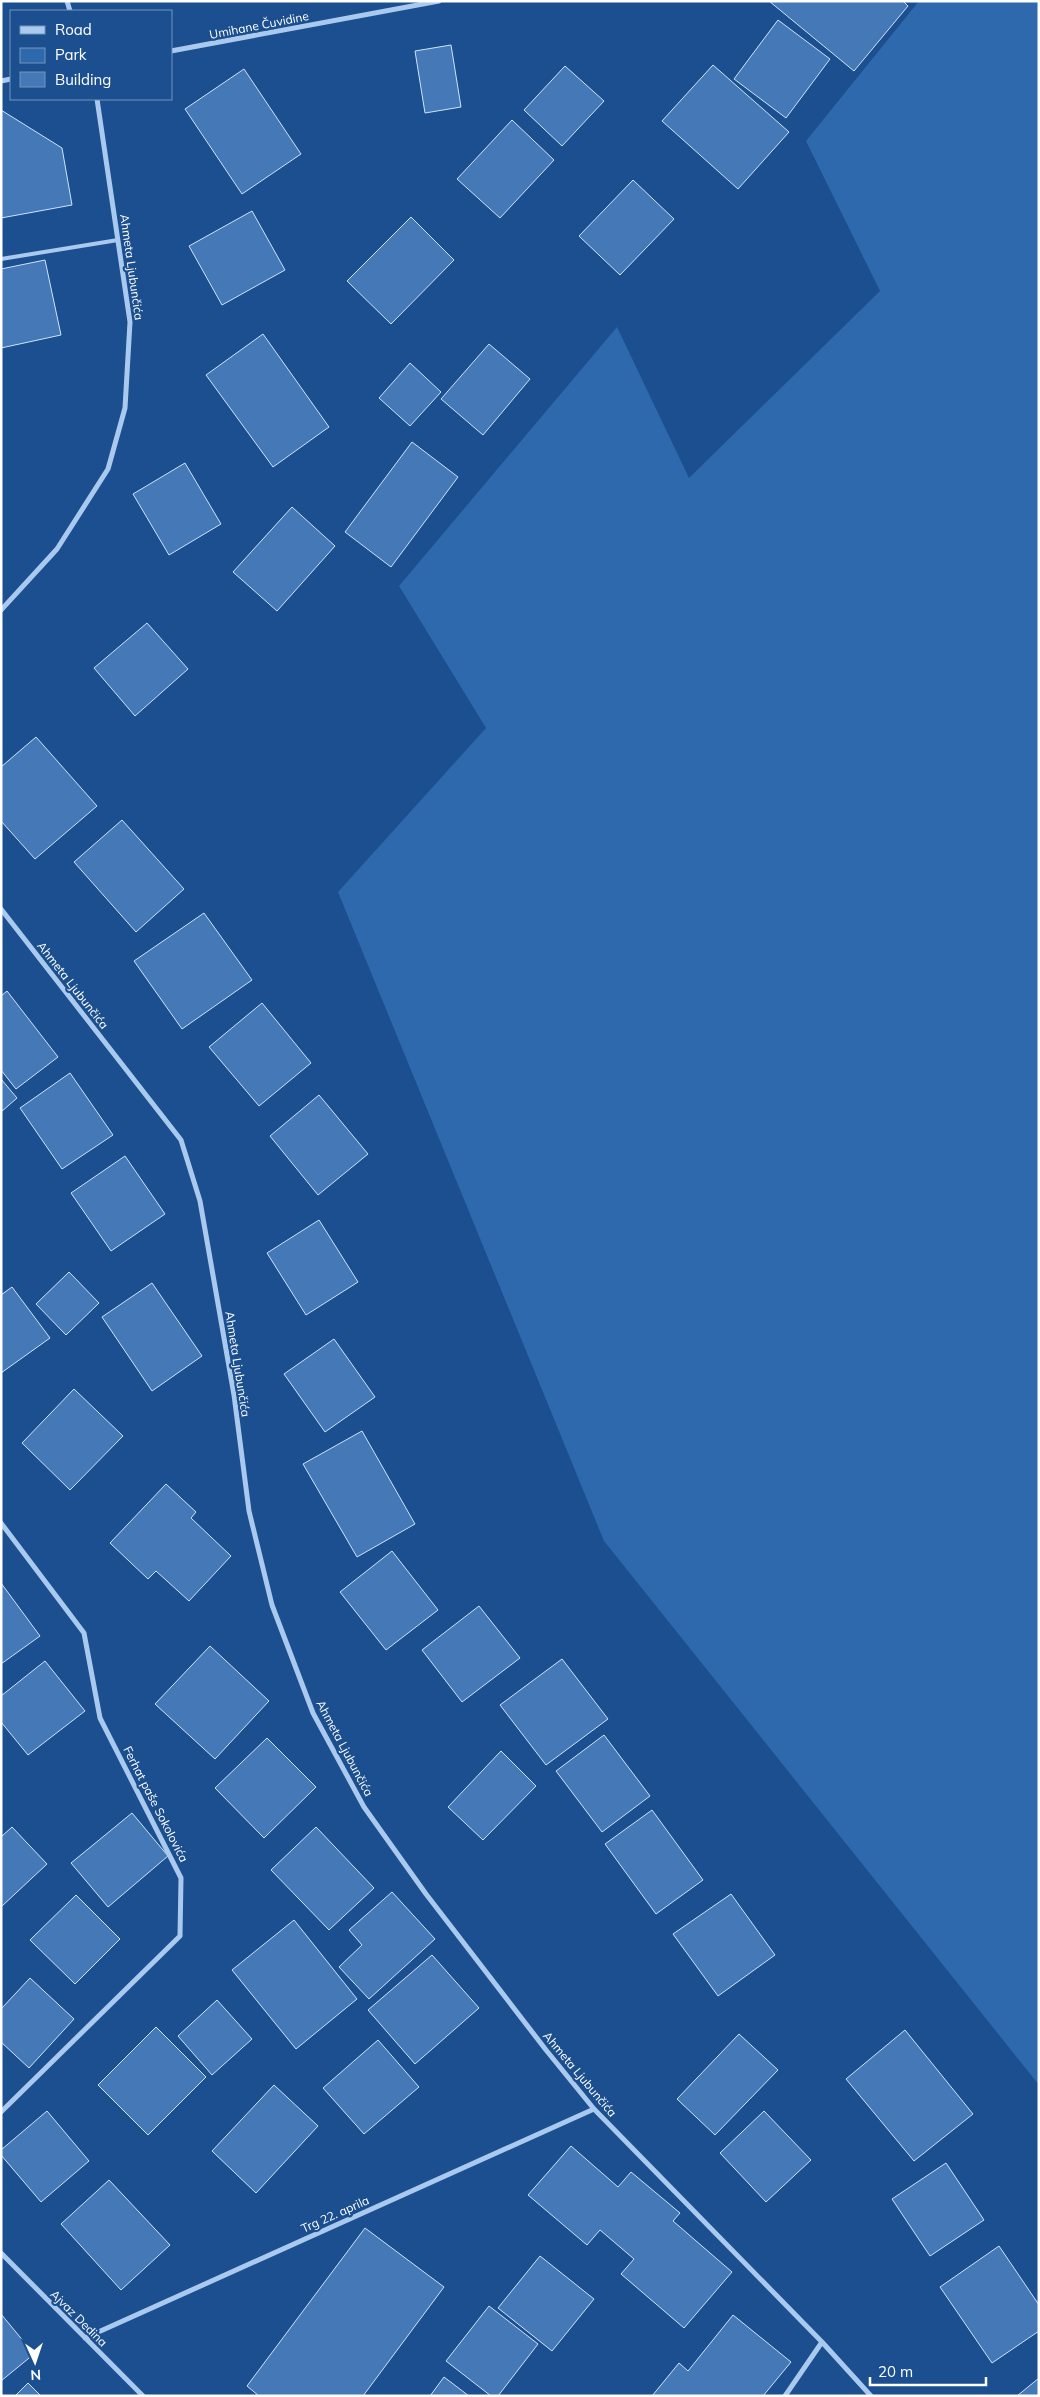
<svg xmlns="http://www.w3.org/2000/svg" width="1040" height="2397" font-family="Mulish,sans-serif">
<rect width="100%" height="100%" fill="#1b4f8f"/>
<path fill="#2e69ad" d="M919,1h120v2084l-435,-544 -266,-649 148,-164 -87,-142 218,-259 72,151 191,-187 -74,-150z"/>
<path fill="#4478b7" stroke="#cfe3fa" d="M769,1h134l5,5 -54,65z
M778,20l52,39 -44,59 -52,-39z
M451,45l10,62 -36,6 -10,-62z
M713,65l76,67 -51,57 -76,-68z
M565,66l39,35 -42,45 -38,-36z
M244,69l57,85 -59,40 -57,-85z
M1,110l61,38 10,57 -71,13z
M512,120l42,40 -54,58 -43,-39z
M633,180l41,39 -54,56 -41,-39z
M252,211l33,59 -63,35 -33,-59z
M411,217l43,43 -63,64 -44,-43z
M45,260l16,75 -60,13v-79z
M263,334l66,93 -56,40 -67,-92z
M489,344l41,35 -47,56 -42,-36z
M410,363l31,29 -31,34 -31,-28z
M412,442l46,35 -67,90 -46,-35z
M185,463l36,61 -52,31 -36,-61z
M292,507l43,39 -58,65 -44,-39z
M147,623l41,46 -53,47 -41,-48z
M36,737l61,69 -62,53 -34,-38v-54z
M122,820l62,69 -48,43 -62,-70z
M204,913l48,67 -70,49 -48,-68z
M7,991l51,66 -42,32 -15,-19v-74z
M262,1003l49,60 -52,43 -50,-59z
M70,1073l43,62 -51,34 -42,-61z
M1,1079l16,19 -16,14z
M319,1095l49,59 -50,41 -48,-59z
M125,1156l40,58 -54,37 -40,-58z
M319,1220l39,62 -52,33 -39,-62z
M69,1272l30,31 -33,32 -30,-31z
M152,1283l50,73 -50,35 -50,-74z
M12,1287l38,51 -49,35v-78z
M334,1339l41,58 -50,35 -41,-58z
M74,1389l49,47 -53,54 -48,-47z
M362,1431l53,93 -58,33 -54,-93z
M166,1484l30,28 -5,6 40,38 -42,45 -33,-30 -8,8 -38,-36z
M392,1551l46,59 -52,40 -46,-58z
M1,1583l39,53 -39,28z
M479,1606l41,52 -58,44 -40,-52z
M210,1646l59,55 -54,58 -60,-55z
M562,1659l46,60 -62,46 -46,-60z
M45,1661l40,50 -57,44 -27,-33v-26z
M604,1735l46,61 -48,36 -46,-61z
M267,1738l49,49 -52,51 -49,-50z
M501,1751l35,35 -53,54 -35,-33z
M652,1810l51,70 -47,34 -51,-70z
M132,1813l36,43 -60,51 -37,-44z
M12,1827l35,37 -46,43v-70z
M316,1827l58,61 -45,42 -58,-60z
M392,1892l43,47 -66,60 -30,-32 23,-22 -13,-15z
M731,1894l44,61 -57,41 -45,-62z
M76,1895l44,44 -45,45 -45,-44z
M294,1920l63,79 -61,50 -64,-79z
M432,1955l47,53 -64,56 -47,-54z
M30,1978l44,41 -45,49 -28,-26v-33z
M217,2000l35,39 -40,36 -34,-39z
M156,2027l50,50 -58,58 -50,-50z
M905,2030l68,84 -59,47 -68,-82z
M739,2034l39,36 -63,65 -38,-36z
M378,2040l41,47 -55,47 -41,-46z
M274,2085l44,41 -62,67 -44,-42z
M47,2111l42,50 -48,41 -40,-47v-5z
M764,2111l47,49 -45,42 -46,-49z
M571,2146l47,41 13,-15 49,41 -7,8 59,51 -48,56 -63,-54 13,-15 -34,-29 -13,15 -59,-50z
M946,2163l38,57 -54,36 -38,-57z
M109,2180l61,65 -49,45 -60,-66z
M365,2228l79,59 -81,109h-104l-12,-10z
M999,2246l40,59v26l-47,32 -52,-76z
M540,2256l54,43 -42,52 -54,-43z
M489,2306l49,38 -40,52h-7l-45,-35z
M1,2314l33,40 -33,27z
M733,2315l58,47 -28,34h-111l27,-33 9,8z
M444,2377l25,19h-39z
M1039,2378v18h-22z
M28,2383l13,13h-26z"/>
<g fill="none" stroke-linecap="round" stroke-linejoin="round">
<path stroke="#a9c9ee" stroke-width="4" d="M1,259l117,-19"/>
<path stroke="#a9c9ee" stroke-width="5" d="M67,1l3,10
M171,51l268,-50
M1,81l10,-2
M1,610l56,-61 51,-80 17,-61 5,-86 -33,-223
M1,909l180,231 19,61 34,194 15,116 23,94 41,108 51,94 62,87 120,156 48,59 228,233 49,54
M1,1523l83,110 16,85 81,160 -1,58 -179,176
M1,2253l142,143
M85,2338l509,-229
M785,2396l37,-54"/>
</g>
<g text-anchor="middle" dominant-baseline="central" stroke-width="4.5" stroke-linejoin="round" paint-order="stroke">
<g font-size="12" fill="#fff" stroke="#1b4f8f">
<text transform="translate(259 25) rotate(-11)">Umihane Čuvidine</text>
<text transform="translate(132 267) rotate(82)">Ahmeta Ljubunčića</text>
<text transform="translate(73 985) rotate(52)">Ahmeta Ljubunčića</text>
<text transform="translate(238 1364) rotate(81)">Ahmeta Ljubunčića</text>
<text transform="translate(345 1748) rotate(62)">Ahmeta Ljubunčića</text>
<text transform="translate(156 1804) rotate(63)">Ferhat paše Sokolovića</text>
<text transform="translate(580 2074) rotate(50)">Ahmeta Ljubunčića</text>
<text transform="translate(335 2214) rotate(-24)">Trg 22. aprila</text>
<text transform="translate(79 2318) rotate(45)">Ajvaz Dedina</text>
</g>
</g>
<rect width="1040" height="2397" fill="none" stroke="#ffffff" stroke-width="5"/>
<rect x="10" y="10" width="162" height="90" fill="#1b4f8f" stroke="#7695bc"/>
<rect x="20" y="26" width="25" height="8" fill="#a9c9ee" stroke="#7695bc"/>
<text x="55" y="35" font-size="15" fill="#ffffff">Road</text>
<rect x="20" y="48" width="25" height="15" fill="#2e69ad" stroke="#7695bc"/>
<text x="55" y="60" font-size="15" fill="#ffffff">Park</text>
<rect x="20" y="72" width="25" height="15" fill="#4478b7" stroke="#7695bc"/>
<text x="55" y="85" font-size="15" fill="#ffffff">Building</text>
<g transform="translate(35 2362) rotate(177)" stroke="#1b4f8f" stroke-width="4" paint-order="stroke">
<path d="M0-4L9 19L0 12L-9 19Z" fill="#ffffff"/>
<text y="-8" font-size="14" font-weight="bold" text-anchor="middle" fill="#ffffff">N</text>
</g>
<path d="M870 2377v8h116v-8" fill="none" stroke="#ffffff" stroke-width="2.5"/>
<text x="878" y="2377" font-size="15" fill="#ffffff" stroke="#1b4f8f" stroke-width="4" paint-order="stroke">20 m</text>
</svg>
